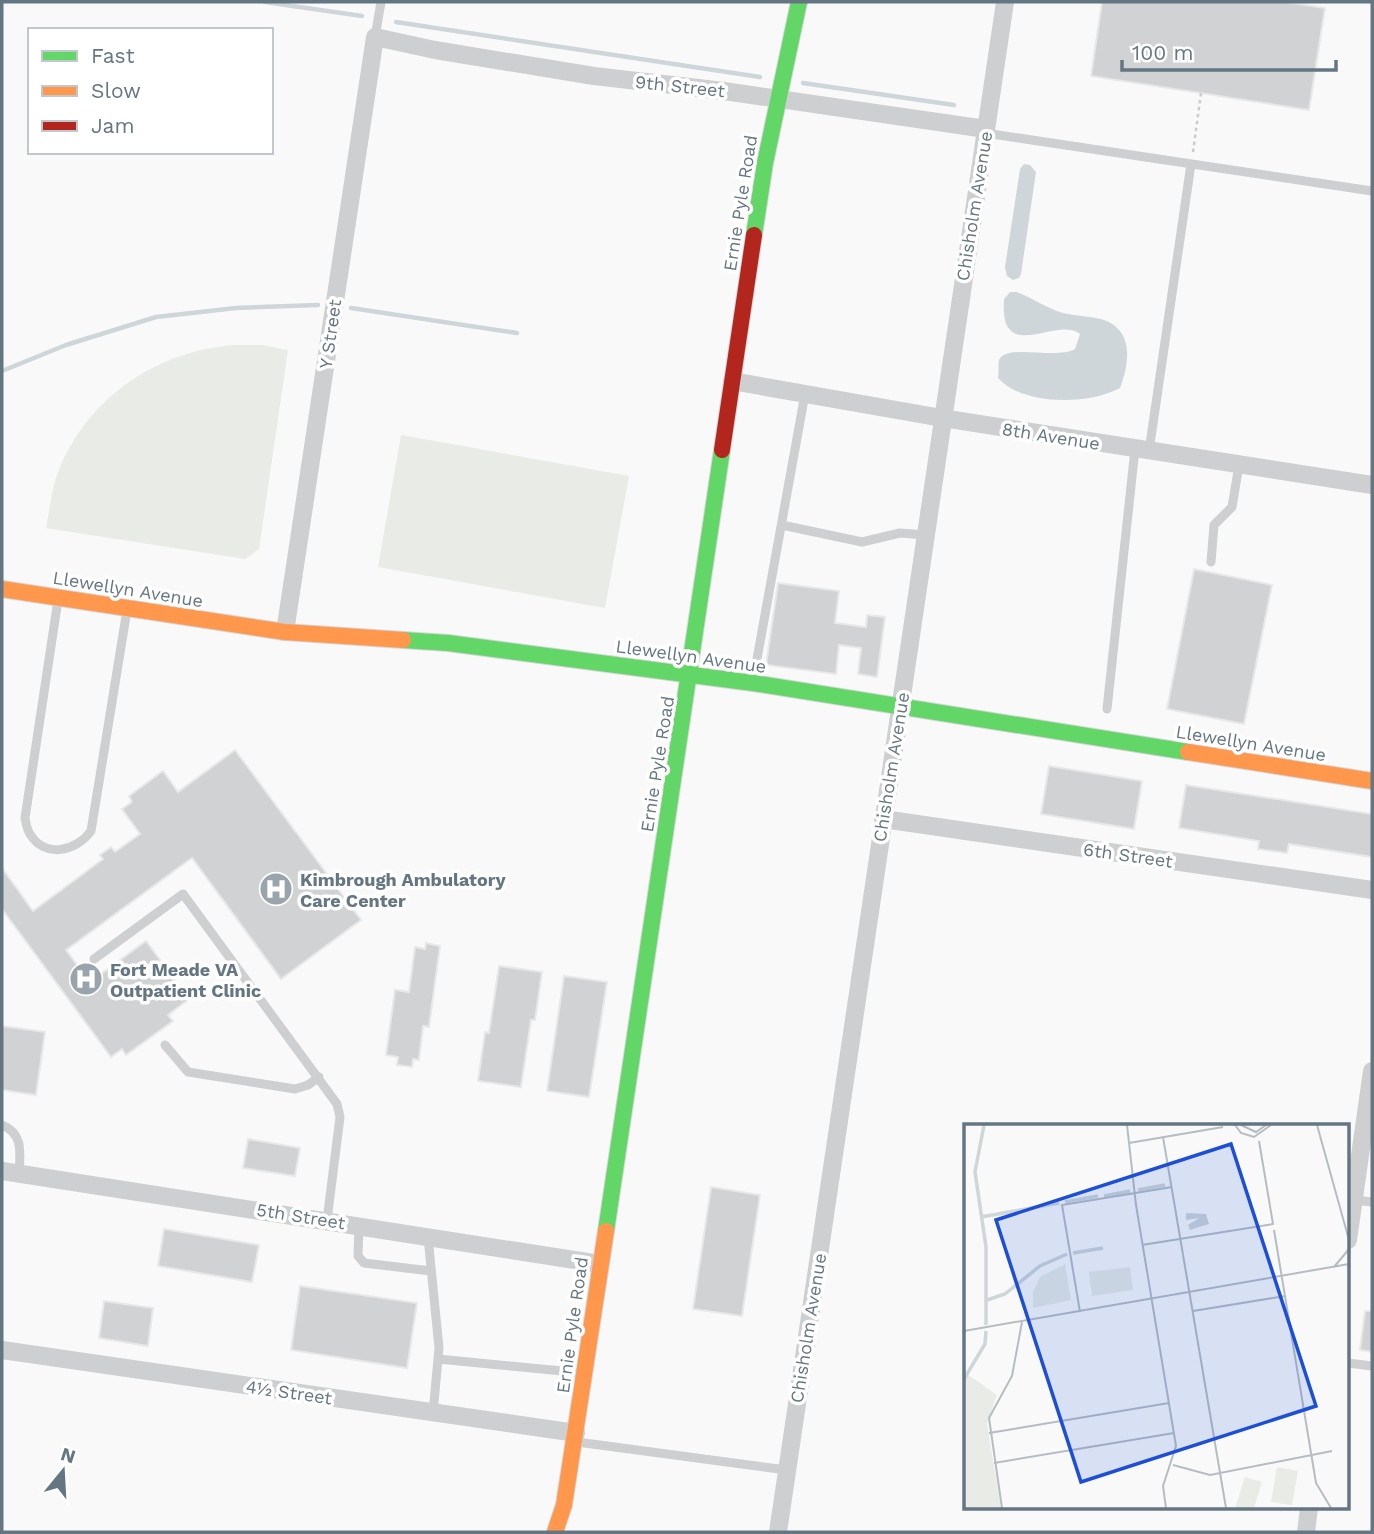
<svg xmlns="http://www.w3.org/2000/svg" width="1374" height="1534" font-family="'Work Sans',sans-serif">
<rect width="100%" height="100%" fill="#f9f9f9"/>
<path fill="#e8ebe6" d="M234,345h28l26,5 -29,199 -14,10 -199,-31c4,-20 6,-44 15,-63 31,-70 97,-114 173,-120z
M401,435l228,41 -24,132 -227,-41z"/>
<path fill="#ced6d9" d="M1024,164l6,1 6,7 -15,102 -2,4 -6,2 -6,-4 -2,-9 15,-98z
M1010,292h7c15,6 30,16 46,21 12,3 25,3 38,6 33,10 29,42 19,69 -31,17 -97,18 -122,-10 1,-5 0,-13 1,-18 8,-17 56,0 76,-11l5,-15c-23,-19 -81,33 -76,-35z"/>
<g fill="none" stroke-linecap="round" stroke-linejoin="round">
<path stroke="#ced6d9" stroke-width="4.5" d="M265,2l97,14
M396,22l364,55
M803,83l151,22
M351,308l166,25
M2,371l64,-26 90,-28 80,-9 82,-3"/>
</g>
<path fill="#d0d2d3" stroke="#e8e8e8" stroke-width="2" d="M1102,2h184l39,6 -16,102 -218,-34z
M1194,569l78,16 -28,139 -77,-15z
M778,583l61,8 -4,32 31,4 1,-12 18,2 -8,60 -19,-3 3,-26 -22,-3 -3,29 -70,-9z
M235,750l126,170 -80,59 -89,-121 -126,92 24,32 56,-41 43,58 -21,16 5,6 -47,34 -4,-6 -11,8 -109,-148v-41l31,43 70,-52 -3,-4 11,-8 4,5 25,-18 -18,-25 10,-7 -3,-6 34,-25 15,21z
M1049,766l93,15 -8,48 -93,-15z
M1186,785l186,29v43l-83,-13 -2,9 -29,-4 1,-8 -80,-13z
M426,943l14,3 -11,81 -6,-1 -4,34 -6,-1 -1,8 -15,-2 1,-8 -12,-2 9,-65 14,2 6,-45 10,2z
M499,966l43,6 -7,48h-4l-10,67 -43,-6 7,-49 4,1z
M564,976l43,6 -18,115 -42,-6z
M2,1026l43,6 -9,63 -34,-5z
M248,1139l52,9 -5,28 -52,-8z
M711,1187l49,8 -18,121 -49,-7z
M164,1229l95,16 -7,37 -94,-16z
M300,1286l117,17 -10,65 -116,-18z
M104,1301l49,7 -5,38 -49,-8z
M1365,1311h7v41l-12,-2z"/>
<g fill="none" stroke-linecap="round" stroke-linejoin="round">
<defs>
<path id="fast" d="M754,235l11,-72 34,-161
M403,640l45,3 305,40 435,69
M606,1231l116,-781"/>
<path id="slow" d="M2,589l283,43 118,8
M1188,752l184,29
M555,1532l9,-27 42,-274"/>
<path id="jam" d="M722,450l32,-215"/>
</defs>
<use href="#fast" stroke="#d5d6d7" stroke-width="18"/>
<use href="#slow" stroke="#d5d6d7" stroke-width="18"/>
<use href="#jam" stroke="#d5d6d7" stroke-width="18"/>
<path stroke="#cbcccd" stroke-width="2.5" stroke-dasharray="3.5 3.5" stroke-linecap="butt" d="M1193,152l8,-59"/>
<path stroke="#cecfd0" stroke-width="9" d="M375,37l6,-35
M985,133l387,58
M1149,451l42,-287
M782,525l80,17 38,-9 25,2
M1211,562l3,-37 18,-18 7,-42
M58,600l-33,218c1,5 2,12 5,16 15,25 47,17 61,-3l36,-221
M753,681l52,-287
M1107,709l28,-260
M94,959l89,-65 154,210 3,13 -13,103
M165,1045l23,27 107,17 13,-4 11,-8
M2,1125c22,9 18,28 17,49
M1354,1200l18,2
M359,1227l-1,29 6,7 67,8
M428,1237l11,111 -6,65
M438,1359l145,14
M1348,1363l24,3
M577,1442l210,28"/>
<path stroke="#cecfd0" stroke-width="18" d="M732,381l210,37 430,67
M285,632l90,-595 60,13 159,26 130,15 262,38
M883,819l489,71
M2,1171l598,93
M1348,1240l24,-169
M2,1350l574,83
M778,1532l227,-1530
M1306,1532l3,-24"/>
<use href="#fast" stroke="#63d668" stroke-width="16"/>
<use href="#slow" stroke="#ff974d" stroke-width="16"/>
<use href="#jam" stroke="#b3261e" stroke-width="16"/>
</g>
<defs>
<symbol id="hospital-disc" viewBox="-11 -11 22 22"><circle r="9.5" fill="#99a4ac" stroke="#fff"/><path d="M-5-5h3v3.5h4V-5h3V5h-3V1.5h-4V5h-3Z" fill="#fff"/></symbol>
</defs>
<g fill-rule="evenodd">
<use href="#hospital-disc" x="257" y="870" width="38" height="38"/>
<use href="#hospital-disc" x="67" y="960" width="38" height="38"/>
</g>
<g text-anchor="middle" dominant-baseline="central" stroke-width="7" stroke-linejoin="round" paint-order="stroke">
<g font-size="18" fill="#657683" stroke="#fff">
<text transform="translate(680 86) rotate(6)">9th Street</text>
<text transform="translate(740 203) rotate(-81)">Ernie Pyle Road</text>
<text transform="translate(974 206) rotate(-81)">Chisholm Avenue</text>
<text transform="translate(330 334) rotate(-82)">Y Street</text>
<text transform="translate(1051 436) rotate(9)">8th Avenue</text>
<text transform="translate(128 589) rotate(9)">Llewellyn Avenue</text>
<text transform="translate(691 656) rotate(8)">Llewellyn Avenue</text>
<text transform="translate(1251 743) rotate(9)">Llewellyn Avenue</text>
<text transform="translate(657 764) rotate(-81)">Ernie Pyle Road</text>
<text transform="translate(891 767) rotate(-81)">Chisholm Avenue</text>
<text transform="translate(1128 855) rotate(8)">6th Street</text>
<text transform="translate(301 1216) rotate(9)">5th Street</text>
<text transform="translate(572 1325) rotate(-82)">Ernie Pyle Road</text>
<text transform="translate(808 1328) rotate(-81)">Chisholm Avenue</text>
<text transform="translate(289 1392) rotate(8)">4½ Street</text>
</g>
<g font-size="18" font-weight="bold" fill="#657683" stroke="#fff" text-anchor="start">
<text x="300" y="879">Kimbrough Ambulatory<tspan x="300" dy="21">Care Center</tspan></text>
<text x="110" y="969">Fort Meade VA<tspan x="110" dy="21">Outpatient Clinic</tspan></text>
</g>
</g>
<g transform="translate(964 1124)">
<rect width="385" height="385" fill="#f9f9f9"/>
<path d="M101,140l6,36 -38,8v-16l7,-15zM166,143l3,23 -41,6 -3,-24zM0,248l33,23 -10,29 14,84h-37zM313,343l21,4 -6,34 -21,-3zM281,353l17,5 -8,26h-19z" fill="#e8ebe6"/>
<path d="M222,89l20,1 3,10 -19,6 -2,-5 11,-7 -13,2z" fill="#ced6d9"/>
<path fill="none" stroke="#ced6d9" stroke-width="3.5" d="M20,1l-9,47 11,75v78M174,66l27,-5M140,72l26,-5M101,78l33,-6M17,93l78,-14M109,129l30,-5M23,176l18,-6 35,-28 27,-12M0,255l21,-35 1,-13"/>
<path fill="none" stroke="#b5bdc3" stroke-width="2" d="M163,1l9,80 40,241 -13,40 3,22M271,1l6,8 13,4 17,-12M277,1l15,7 10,-7M353,1l32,115M199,13l63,371M165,19l94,-16M310,106l42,253 15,25M178,121l131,-21 -14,-83M370,143l15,-18M229,187l92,-15M116,188l-18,-107 110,-18M0,207l385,-67M25,309l180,-30M30,339l180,-30M209,341l37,10 122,-24M38,384l-13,-90 23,-42 10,-54"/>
<path fill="#1d4ed8" fill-opacity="0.15" stroke="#1d4ed8" stroke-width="3.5" d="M267,20l85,262 -235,76 -85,-262z"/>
<rect width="385" height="385" fill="none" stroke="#657683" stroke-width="3.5"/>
</g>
<rect width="1374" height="1534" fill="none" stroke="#657683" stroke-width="7"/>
<rect x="28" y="28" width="245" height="126" fill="#ffffff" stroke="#c1c8cd" stroke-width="2"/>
<rect x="42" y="51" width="35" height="10" fill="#63d668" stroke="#c1c8cd" stroke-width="2"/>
<text x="91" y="63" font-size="21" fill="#657683">Fast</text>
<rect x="42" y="86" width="35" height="10" fill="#ff974d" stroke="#c1c8cd" stroke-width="2"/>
<text x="91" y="98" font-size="21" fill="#657683">Slow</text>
<rect x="42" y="121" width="35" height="10" fill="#b3261e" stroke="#c1c8cd" stroke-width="2"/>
<text x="91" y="133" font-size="21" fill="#657683">Jam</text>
<g transform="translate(63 1471) rotate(18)" stroke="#ffffff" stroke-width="5" paint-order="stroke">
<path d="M0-5L12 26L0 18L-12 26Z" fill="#657683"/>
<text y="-10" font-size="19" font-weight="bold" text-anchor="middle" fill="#657683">N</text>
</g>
<path d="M1122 60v10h214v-10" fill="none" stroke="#657683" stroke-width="3.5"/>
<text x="1132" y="60" font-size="21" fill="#657683" stroke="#ffffff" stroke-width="5" paint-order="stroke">100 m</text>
</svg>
